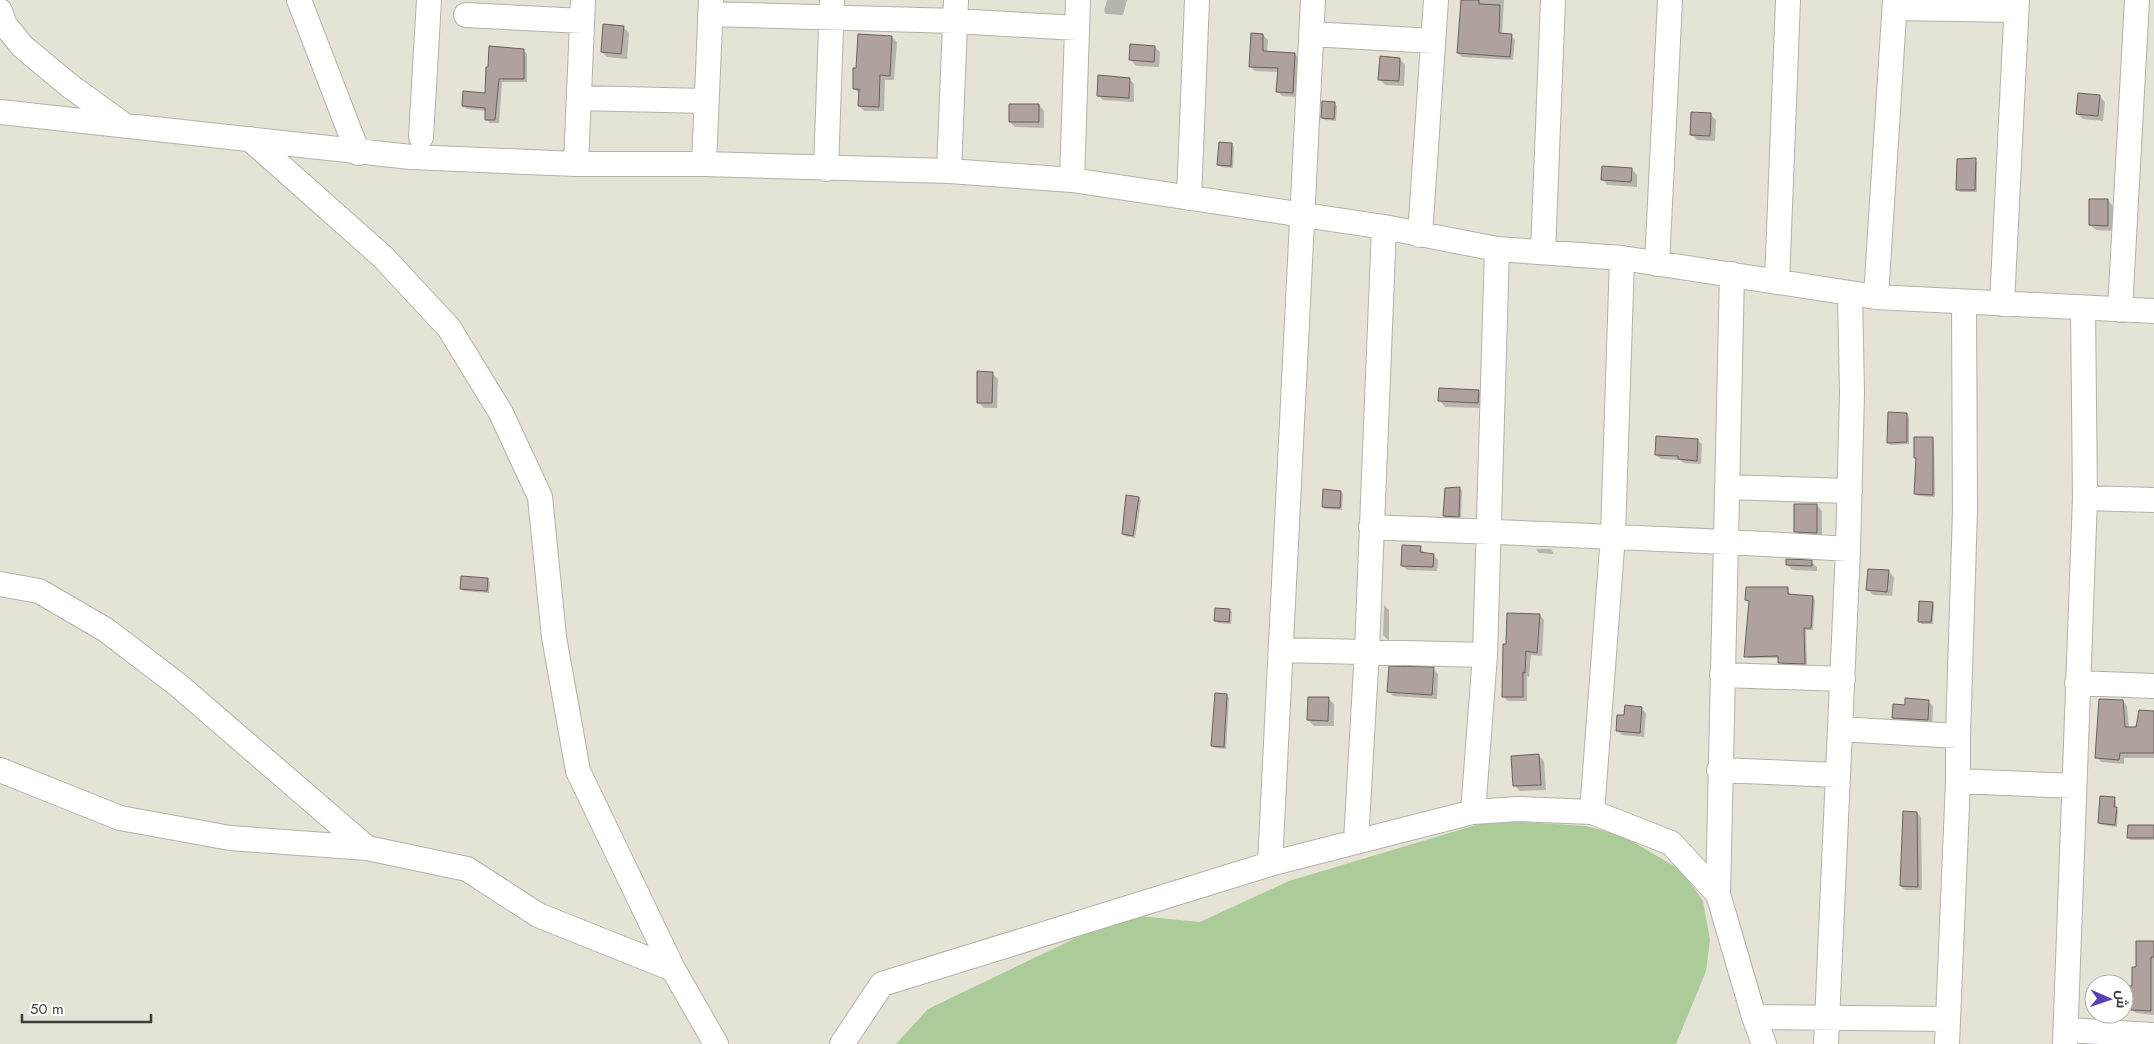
<svg xmlns="http://www.w3.org/2000/svg" width="2154" height="1044" font-family="Jost,Cairo,sans-serif">
<rect width="100%" height="100%" fill="#e5e2d6"/>
<path fill="#abcb99" d="M1493,820l93,6 37,10 58,34 22,31 7,39 -4,31 -30,73h-780l32,-35 158,-76 52,-17 62,6 89,-41z"/>
<path fill="#0003" d="M1107,0h20l-4,15 -17,-1 -2,-3z
M1462,0h42l-2,35 9,1 4,4 -2,20 -51,-3 -4,-4z
M623,27l6,6 -2,26 -20,-2 -5,-5z
M1263,35l5,5 -1,13 28,1 4,5 -2,38 -15,-1 -4,-5 1,-19 -24,-1 -5,-5z
M892,37l5,5 -3,38h-9l-1,31h-20l-5,-5 1,-12 -6,-5 3,-19z
M1155,47l5,5 -1,15 -23,-1 -5,-6z
M523,50l4,4v28h-25l-3,41h-9l-4,-4v-8l-19,-2 -4,-3 24,-12z
M1400,59l5,6 -1,21 -19,-1 -6,-6z
M1129,79l5,5v18l-31,-2 -5,-5z
M2099,96l6,6 -2,19 -20,-2 -6,-5z
M1334,103l3,3 -1,15 -11,-1 -3,-2z
M1039,105l5,6v17l-29,-1 -5,-5z
M1710,114l6,6 -1,21 -18,-1 -6,-6z
M1232,144l2,3 -1,21 -12,-1 -2,-2z
M1975,160l2,2v30h-17l-2,-3z
M1632,169l5,6v12l-29,-2 -5,-5z
M2108,200l5,6v25l-17,-1 -6,-5z
M992,373l6,6 -1,29h-13l-6,-6z
M1479,392l5,5 -1,11 -38,-1 -5,-6z
M1907,414l2,3v27l-18,1 -3,-2z
M1932,439l2,2 1,56 -17,-1 -2,-2 1,-34 -2,-2z
M1697,440l5,4 -1,20 -17,-1 -4,-3 -19,-1 -5,-4z
M1459,488l3,3 -1,28 -14,-1 -3,-2z
M1341,492l2,2 -1,16 -17,-1 -2,-2z
M1127,496l12,2 2,2 -6,38 -9,-2 -3,-2z
M1817,505l5,6v27l-22,-1 -5,-6z
M1420,547l5,7 8,1 5,5 -1,11 -30,-1 -5,-5z
M1536,549h15l3,5 -15,-1z
M1811,562l6,5v4l-24,-1 -6,-5z
M1888,571l6,6 -2,19 -19,-1 -6,-6z
M487,579l3,3 -1,11 -25,-2 -3,-3z
M1788,588l2,7 23,2 2,3 -2,30h-7l1,36 -25,-1 -3,-7h-31l-2,-2 3,-54 -2,-2z
M1932,603l2,2 -1,19h-11l-3,-3z
M1384,605l5,5v31l-6,-6z
M1229,610l3,2 -1,12 -13,-1 -2,-3z
M1540,615l4,5 -2,36 -11,-1 -2,22 -2,-1v25h-19l-5,-4 4,-52z
M1433,669l5,5 -1,25 -44,-3 -5,-5z
M1227,695l2,3 -3,51 -11,-1 -3,-2z
M1328,698l6,6v22h-20l-6,-6z
M1928,701l5,5 -1,19 -34,-2 -5,-5z
M2123,701l4,5 2,22 8,1 17,-17v46h-30v6l-23,-2 -4,-5z
M1641,708l5,5 -2,24 -22,-2 -4,-4 7,-14z
M1539,756l5,5 2,29 -26,1 -5,-5z
M2114,798l2,3v8l2,2 -1,16 -15,-2 -3,-2z
M1917,813l4,4 1,73h-17l-4,-4z
M2154,826v14h-23l-2,-2z
M2154,942v73l-18,-2 -3,-3h-8l-1,-23 9,1 4,-20z
M2090,985h4v21l-5,-4z"/>
<path fill="#afa29d" stroke="#6b5f5a" d="M1461,0h18v4l21,1 -1,28 13,1 -2,23 -53,-4z
M603,24l21,2 -3,28 -20,-2z
M1251,33l12,1v17l32,2 -2,40 -17,-1 2,-24 -29,-1z
M858,34l34,2 -2,40 -10,-1 -1,32 -21,-1 1,-17h-6v-21h3z
M1130,44l25,2 -1,16 -25,-2z
M489,46l35,3v30h-25l-4,41h-10v-12l-23,-2 1,-15 22,2 1,-26h2z
M1380,56l20,2 -1,23 -21,-1z
M1098,75l32,3 -1,20 -32,-2z
M2078,93l22,2 -2,21 -22,-2z
M1322,101l13,1 -1,17 -13,-1z
M1009,104h30v18h-30z
M1691,112l20,1 -1,23 -20,-1z
M1219,142l13,1 -1,23 -14,-1z
M1976,158l-1,32h-19l1,-31z
M1602,166l30,2 -1,14 -30,-2z
M2089,199h19v27l-19,-1z
M977,371l16,1 -1,31h-15z
M1439,388l40,2 -1,13 -40,-2z
M1888,412l19,1v29l-20,1z
M1656,436l42,3 -1,22 -19,-2v-3l-23,-1z
M1914,437h19v58l-19,-1 2,-36h-2z
M1460,487l-1,30 -16,-1 2,-28z
M1323,489l18,2 -1,17 -18,-1z
M1126,495l13,2 -6,39 -11,-2z
M1794,504h23v29l-23,-1z
M1402,545l19,1 -1,6 14,2 -1,13 -32,-1z
M1786,559l26,1v6l-26,-1z
M1868,569l21,1 -2,22 -21,-2z
M461,576l27,2 -1,13 -27,-2z
M1746,587h42v7l25,2 -2,32h-7l1,36 -27,-1v-7l-34,1 5,-56 -4,-1z
M1919,601l14,1 -2,20h-13z
M1215,608l15,1 -1,13 -15,-1z
M1507,613l33,1 -3,39 -11,-2 -1,22 -2,-1v25h-21l1,-53h3z
M1389,666l45,1 -2,28 -45,-3z
M1215,693l12,1 -3,53 -13,-1z
M1308,697h21l-1,24 -21,-1z
M1905,698l24,2 -1,20 -36,-2 1,-14 12,1z
M2099,699l24,1 2,27h11l3,-17 15,1v42h-34l-1,7 -24,-2z
M1625,705l17,2 -2,26 -24,-2 1,-16h7z
M1539,754l2,31 -28,1 -2,-30z
M2100,796l15,1 -1,10h3l-2,18 -17,-2z
M1903,811l14,1 1,75 -18,-1z
M2128,825h26v13h-27z
M2136,941h18v16h-3v54l-20,-1v-3h-7v-21h8v-19h4z"/>
<g fill="none" stroke-linecap="round" stroke-linejoin="round">
<defs>
<path id="minor" d="M299,0l59,153
M1895,8l121,2
M0,11l5,14 18,22 47,39 54,39
M710,14l245,7 122,7
M466,15l116,6
M1311,34l122,7
M579,98l127,3
M0,112l411,45 165,7h128l245,7 123,9 312,47 113,22 125,9 254,39 278,14
M421,137l8,-137
M250,139l133,118 66,71 52,85 39,84 14,140 24,134 95,198 43,75
M576,164l7,-164
M704,164l7,-164
M826,169l6,-169
M949,171l7,-171
M1072,180l6,-180
M1189,198l8,-198
M1420,235l16,-235
M1543,252l10,-252
M1657,264l13,-264
M1777,282l11,-282
M1876,297l19,-297
M2002,304l15,-304
M2120,310l17,-310
M1727,487l123,4
M2085,498l69,2
M1371,527c159,7 318,11 477,22
M0,584l39,7 67,39 72,55 189,163
M1282,650l203,5
M1722,675l121,4
M2077,683l77,3
M1840,729l118,7
M0,770l120,48 110,20 137,10 100,21 71,46 135,54
M1719,770l118,5
M1958,781l115,5
M1473,812l12,-157 12,-406
M1592,812l21,-277 9,-277
M1356,841l11,-191 17,-423
M1270,864l43,-864
M1718,894l14,-620
M1754,1017l194,2
M2066,1030l88,5
M842,1044l40,-60 388,-120 203,-52 45,-3 74,3 79,31 47,51 36,123 10,27
M1826,1044l22,-495 4,-156 -2,-100
M1947,1044l11,-263v-45l7,-226 -1,-208
M2065,1044l20,-546 -2,-190"/>
</defs>
<use href="#minor" stroke="#b4b1a5" stroke-width="26"/>
<use href="#minor" stroke="#fff" stroke-width="24"/>
</g>
<g transform="translate(2109 999) rotate(92)"><circle r="24" fill="#ffffff" stroke="#b2b1af"/>
<path d="M0-4L9 19L0 12L-9 19Z" fill="#573fb7"/>
<text y="-8" font-size="14" font-weight="bold" text-anchor="middle" fill="#3e3d38">ش</text>
</g>
<path d="M22 1014v8h129v-8" fill="none" stroke="#3e3d38" stroke-width="2.5"/>
<text x="30" y="1014" font-size="15" fill="#3e3d38" stroke="#ffffff" stroke-width="4" paint-order="stroke">50 m</text>
</svg>
